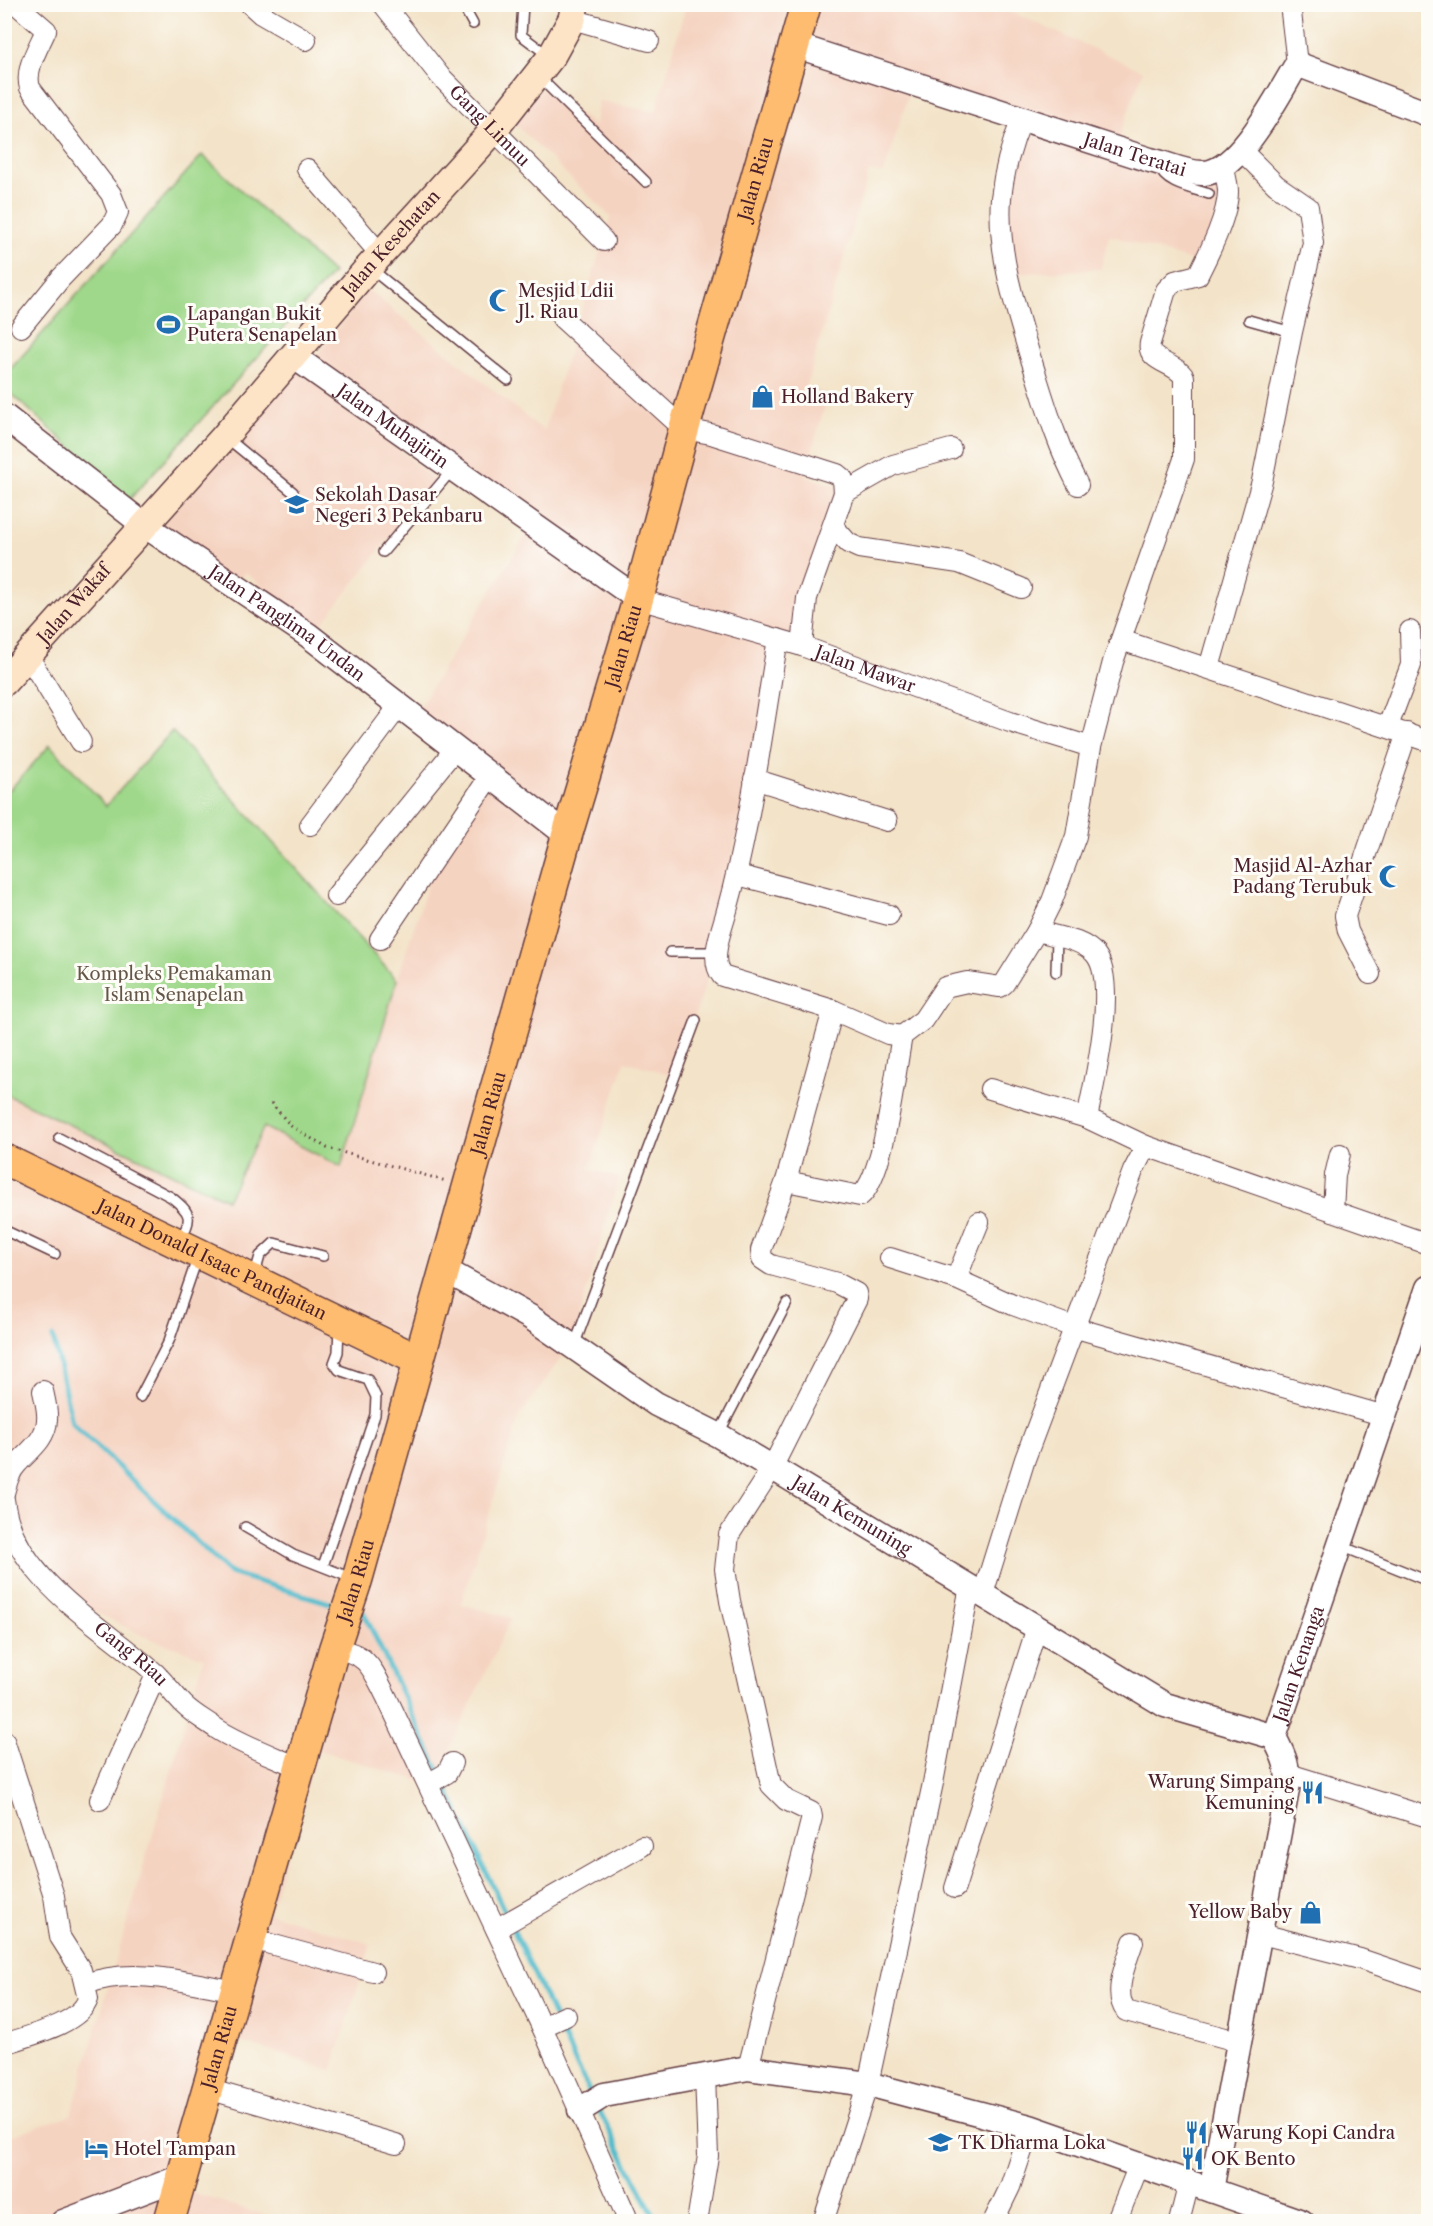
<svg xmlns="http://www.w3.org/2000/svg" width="1433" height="2226" font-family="'Libre Caslon Text',serif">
<rect width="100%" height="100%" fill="#fdfcf7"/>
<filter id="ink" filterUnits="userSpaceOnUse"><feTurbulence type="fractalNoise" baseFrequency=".0167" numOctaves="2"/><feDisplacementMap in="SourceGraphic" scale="12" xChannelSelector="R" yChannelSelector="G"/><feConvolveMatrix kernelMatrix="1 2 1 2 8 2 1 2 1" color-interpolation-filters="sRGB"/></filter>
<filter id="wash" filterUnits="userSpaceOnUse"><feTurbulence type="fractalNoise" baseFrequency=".008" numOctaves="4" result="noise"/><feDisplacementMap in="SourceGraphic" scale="24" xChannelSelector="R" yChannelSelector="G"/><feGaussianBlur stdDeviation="1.35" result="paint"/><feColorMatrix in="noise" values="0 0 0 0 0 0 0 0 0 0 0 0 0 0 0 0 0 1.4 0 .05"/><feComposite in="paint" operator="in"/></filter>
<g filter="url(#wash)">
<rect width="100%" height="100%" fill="#f3e3c8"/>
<path fill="#f5d3c1" d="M686,5h310l147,66 -27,75 97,18 10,28 -25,71 -89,-28 -8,34 -95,5 8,-150 -105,-31 -25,80 -15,-2 -63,216 22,9 -24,80 39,12 -51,168h-20l-61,310 -35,110 -51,-15 -35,108 29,9 -48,166 -52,73 -58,187 50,14 -78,167 -115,-35 -49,163 102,31 -39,126 -97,-30 -46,152 95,29h-279v-83l66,-23 133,-457 -59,-21 -55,-28 -70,-80 -15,-35 -1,-400 223,105 37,-72 77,40 56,-187 37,-115 58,-85 -82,-58 119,-192 -221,-163 59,-78 177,142 67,-214 -96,-93 28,-38 52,40 3,-25 58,11z
M301,364l134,116 -119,151 -71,-59 -13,16 -75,-58z"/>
<path fill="#9fd88a" stroke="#747c5a" stroke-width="1.5" d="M202,155l131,118 -204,227 -124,-112v-13z
M172,731l225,249 -56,187 -77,-40 -37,73 -222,-106v-299l45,-50 56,61z"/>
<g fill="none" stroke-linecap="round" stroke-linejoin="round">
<path stroke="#50bbcc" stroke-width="5" d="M53,1337l19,86 158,150 110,33
M357,1611l7,2 75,159
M443,1781l111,235
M558,2025l33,70
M597,2106l60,116"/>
</g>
</g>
<g filter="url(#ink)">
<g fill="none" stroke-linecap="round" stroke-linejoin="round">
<defs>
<path id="service" d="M462,4l11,20
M523,4l-2,31 28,21
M540,78l106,104
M1160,167c3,17 35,22 49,27
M370,268l138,112
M1249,320l43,12
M227,438l66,54
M383,552l69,-82
M670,952h47
M1056,972l1,-35
M59,1138l112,59c19,15 23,21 9,42
M4,1230l51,24
M254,1277l6,-21 14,-13 49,13
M574,1346l122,-326
M140,1397l29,-56 28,-82
M719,1433l68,-130
M245,1527l48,28 61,24
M1341,1546l87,35
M323,1566l52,-151 1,-18 -8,-17 -29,-10 -5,-7 4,-11 1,-27"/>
<g id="minor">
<path d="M16,4l30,26c-7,17 -22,39 -16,58l81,106 7,18 -6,13 -51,53 -40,49"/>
<path d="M250,4l11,10 45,26"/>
<path id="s1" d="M383,4l57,72 164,165"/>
<path d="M1290,4l7,60"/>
<path d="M572,19l77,22"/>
<path d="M1022,119c-11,26 -18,51 -21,79 -4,53 14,108 29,158 15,46 25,85 48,129"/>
<path d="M307,169l74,86"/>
<path d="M562,318l122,111 27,5 126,40 6,5 1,14 -37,105 -5,48"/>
<path d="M844,493l49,-28 58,-16"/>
<path d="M833,526l15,17 11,5 100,15 62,25"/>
<path id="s2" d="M638,599l164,47 208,76 81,25"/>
<path d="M778,639c-16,92 -27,186 -52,275 -5,18 -17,46 -4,62l111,34 55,24 14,2"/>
<path d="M1121,640l307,101"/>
<path d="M28,656l53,86"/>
<path d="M1209,668l53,-187 30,-149 21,-89 -5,-36 -32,-22 -35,-35"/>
<path d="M1388,726l23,-61 -1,-34"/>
<path d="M754,779l133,42"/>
<path d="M310,825l89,-119"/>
<path d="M738,875l151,40"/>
<path d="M336,896l119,-147"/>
<path d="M1037,931c20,6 46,8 59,24 22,29 -2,129 -9,163l59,28 282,98"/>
<path d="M380,939l110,-163"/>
<path d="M1370,974l-22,-43 -3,-15 62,-183"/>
<path d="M990,1089l97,29"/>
<path d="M786,1181l74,15c25,-20 35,-125 42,-160l21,-16 22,-33 22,-5 33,5 4,-3 33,-53 15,-30 24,-65 15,-89 22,-85 71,-203v-82c-9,-15 -38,-15 -34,-34l16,-53 9,-9 23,-6c11,-22 30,-59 30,-84 0,-7 -3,-16 -4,-23"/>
<path d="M1333,1211l2,-36 5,-21"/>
<path d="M979,1222l-23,57 57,26 63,23 309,88"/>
<path d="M890,1258l66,21"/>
<path d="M4,1493c3,-11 6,-22 14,-30 12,-13 28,-24 29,-43 1,-9 -2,-20 -4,-29"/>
<path id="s3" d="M4,1499c8,79 98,126 152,175 10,10 18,21 28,31 9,9 22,16 33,24 25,16 56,27 83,39"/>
<path d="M983,1594l42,-135 108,-288 13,-25"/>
<path d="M334,1649c35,4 38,20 53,49l155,329 84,188 -2,7"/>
<path d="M4,1740l50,156 6,41 21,33 7,29c-8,25 -60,37 -84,45"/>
<path d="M1289,1774l139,43"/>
<path d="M428,1784l19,-11 5,-10"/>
<path d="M100,1800l56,-125"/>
<path d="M955,1888l82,-261"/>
<path d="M496,1929l146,-83"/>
<path d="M1261,1934l99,25 68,23"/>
<path d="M252,1939l121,33"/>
<path d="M1133,1942c-6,19 -21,51 -7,69l114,31"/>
<path d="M86,1984c47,-18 103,-1 151,7"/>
<path d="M542,2027l24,-11"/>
<path d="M748,2068l64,-251 -1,-5 -25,-12 -15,-15 -41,-184 -5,-32 4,-34 43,-67 85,-169 -1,-6 -19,-10 -66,-18 -9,-6 -1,-9 25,-69 47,-171"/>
<path d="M208,2089l188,55"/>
<path d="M697,2222l11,-66 -3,-81"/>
<path d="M823,2222l45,-138 65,-301 37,-197"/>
<path d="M993,2222l17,-35 20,-60"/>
<path d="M1116,2222l23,-57"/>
<path d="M1179,2222l10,-39"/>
</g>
<g id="tertiary">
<path id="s4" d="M794,45l356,115c18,4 37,14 54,13 37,-2 75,-80 93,-109l131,50"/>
<path id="s5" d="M293,356l345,243"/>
<path id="s6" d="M4,416l140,109 164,110 259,200"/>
<path id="s7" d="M443,1269l87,48 126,87 62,31 447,270 109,32"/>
<path d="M580,2110l24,-15 144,-27 120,16 162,43 272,95"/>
<path id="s8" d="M1211,2190l76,-400c3,-21 -3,-34 -13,-53l154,-449"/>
<path d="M63,2222l118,-45"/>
</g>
<g id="secondary">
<path id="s9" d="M4,682l221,-246 144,-169 124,-136 58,-74 21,-38 3,-15"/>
</g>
<g id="primary">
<path id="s10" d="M4,1159l414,201"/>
<path id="s11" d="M169,2222l165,-573 23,-69 210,-745 71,-236 46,-170 122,-425"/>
</g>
</defs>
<use href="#service" stroke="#633c43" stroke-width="12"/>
<use href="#minor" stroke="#633c43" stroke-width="22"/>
<use href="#tertiary" stroke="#633c43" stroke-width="27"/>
<use href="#secondary" stroke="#633c43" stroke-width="30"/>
<use href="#primary" stroke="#633c43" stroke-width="33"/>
<path stroke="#633c43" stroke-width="3" stroke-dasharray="1.5 4.5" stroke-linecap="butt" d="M271,1103l20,23 36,22 119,33"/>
<use href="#service" stroke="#fff" stroke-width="9"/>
<use href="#minor" stroke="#fff" stroke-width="20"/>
<use href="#tertiary" stroke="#fff" stroke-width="24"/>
<use href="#secondary" stroke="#fee4c6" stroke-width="27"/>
<use href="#primary" stroke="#fdbc70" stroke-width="30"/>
</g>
</g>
<defs>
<symbol id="mosque-bare" viewBox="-9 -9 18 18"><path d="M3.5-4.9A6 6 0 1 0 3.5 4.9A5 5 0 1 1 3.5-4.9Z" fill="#1f6fb2" stroke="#fdfcf7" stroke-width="2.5" paint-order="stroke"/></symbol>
<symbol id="stadium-bare" viewBox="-9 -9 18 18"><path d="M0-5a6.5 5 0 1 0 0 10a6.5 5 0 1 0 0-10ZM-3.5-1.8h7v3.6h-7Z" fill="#1f6fb2" stroke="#fdfcf7" stroke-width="2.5" paint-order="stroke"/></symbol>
<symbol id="shop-bare" viewBox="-9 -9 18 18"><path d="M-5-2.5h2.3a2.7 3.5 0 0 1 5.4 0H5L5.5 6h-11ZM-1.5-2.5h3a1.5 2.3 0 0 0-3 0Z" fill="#1f6fb2" stroke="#fdfcf7" stroke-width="2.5" paint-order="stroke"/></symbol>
<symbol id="school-bare" viewBox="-9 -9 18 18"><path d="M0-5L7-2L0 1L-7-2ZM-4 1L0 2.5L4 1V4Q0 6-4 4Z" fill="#1f6fb2" stroke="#fdfcf7" stroke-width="2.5" paint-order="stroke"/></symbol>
<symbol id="restaurant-bare" viewBox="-9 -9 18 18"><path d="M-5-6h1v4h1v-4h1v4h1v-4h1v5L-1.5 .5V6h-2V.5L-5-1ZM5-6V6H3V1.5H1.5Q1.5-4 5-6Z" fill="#1f6fb2" stroke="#fdfcf7" stroke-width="2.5" paint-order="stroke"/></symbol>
<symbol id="hotel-bare" viewBox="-9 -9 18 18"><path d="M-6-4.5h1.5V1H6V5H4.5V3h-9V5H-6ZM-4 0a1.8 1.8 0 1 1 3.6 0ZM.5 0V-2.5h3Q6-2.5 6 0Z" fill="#1f6fb2" stroke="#fdfcf7" stroke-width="2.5" paint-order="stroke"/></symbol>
</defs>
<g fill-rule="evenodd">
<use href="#mosque-bare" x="484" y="284" width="33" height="33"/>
<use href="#stadium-bare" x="152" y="308" width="33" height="33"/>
<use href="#shop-bare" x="746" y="380" width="33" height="33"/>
<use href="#school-bare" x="280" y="488" width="33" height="33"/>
<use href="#mosque-bare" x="1374" y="860" width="33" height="33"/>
<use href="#restaurant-bare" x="1296" y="1776" width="33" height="33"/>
<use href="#shop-bare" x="1294" y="1896" width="33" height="33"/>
<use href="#restaurant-bare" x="1180" y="2116" width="33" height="33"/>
<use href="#school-bare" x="924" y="2126" width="33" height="33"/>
<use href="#hotel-bare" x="80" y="2132" width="33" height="33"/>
<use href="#restaurant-bare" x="1176" y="2142" width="33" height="33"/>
</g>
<g text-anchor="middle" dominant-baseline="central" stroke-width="6" stroke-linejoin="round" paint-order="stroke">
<g font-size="18" fill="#4a1f2b" stroke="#fdfcf7">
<text stroke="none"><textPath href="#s1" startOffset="162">Gang Limuu</textPath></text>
<text stroke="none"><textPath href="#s4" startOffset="358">Jalan Teratai</textPath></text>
<text stroke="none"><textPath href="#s11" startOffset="2126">Jalan Riau</textPath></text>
<text stroke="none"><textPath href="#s9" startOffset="585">Jalan Kesehatan</textPath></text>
<text stroke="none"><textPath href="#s5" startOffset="122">Jalan Muhajirin</textPath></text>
<text stroke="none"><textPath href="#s9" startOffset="105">Jalan Wakaf</textPath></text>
<text stroke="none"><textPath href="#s6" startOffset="351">Jalan Panglima Undan</textPath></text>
<text stroke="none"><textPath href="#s11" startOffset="1640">Jalan Riau</textPath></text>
<text stroke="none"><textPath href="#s2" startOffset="238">Jalan Mawar</textPath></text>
<text stroke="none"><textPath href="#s11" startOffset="1154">Jalan Riau</textPath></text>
<text stroke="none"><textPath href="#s10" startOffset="231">Jalan Donald Isaac Pandjaitan</textPath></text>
<text stroke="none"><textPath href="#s7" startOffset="478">Jalan Kemuning</textPath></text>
<text stroke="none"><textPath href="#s11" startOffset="668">Jalan Riau</textPath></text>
<text stroke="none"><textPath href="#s3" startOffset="206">Gang Riau</textPath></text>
<text stroke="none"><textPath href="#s8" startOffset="540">Jalan Kenanga</textPath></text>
<text stroke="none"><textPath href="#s11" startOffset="182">Jalan Riau</textPath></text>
</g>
<g font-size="18" fill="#4a1f2b" stroke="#fdfcf7" text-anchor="start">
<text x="518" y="291">Mesjid Ldii<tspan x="518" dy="21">Jl. Riau</tspan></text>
<text x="187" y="314">Lapangan Bukit<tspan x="187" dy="21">Putera Senapelan</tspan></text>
<text x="781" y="397">Holland Bakery</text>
<text x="315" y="495">Sekolah Dasar<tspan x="315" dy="21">Negeri 3 Pekanbaru</tspan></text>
<text x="1372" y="866" text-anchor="end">Masjid Al-Azhar<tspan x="1372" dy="21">Padang Terubuk</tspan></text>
<text x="1294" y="1782" text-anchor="end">Warung Simpang<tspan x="1294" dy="21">Kemuning</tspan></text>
<text x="1292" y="1912" text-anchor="end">Yellow Baby</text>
<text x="1215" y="2133">Warung Kopi Candra</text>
<text x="958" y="2143">TK Dharma Loka</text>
<text x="114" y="2149">Hotel Tampan</text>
<text x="1211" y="2159">OK Bento</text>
</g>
<g font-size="18" fill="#645648" stroke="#fdfcf7">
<text x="174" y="974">Kompleks Pemakaman<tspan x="174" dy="21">Islam Senapelan</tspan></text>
</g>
</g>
<rect width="1433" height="2226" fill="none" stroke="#fdfcf7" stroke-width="24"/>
</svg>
